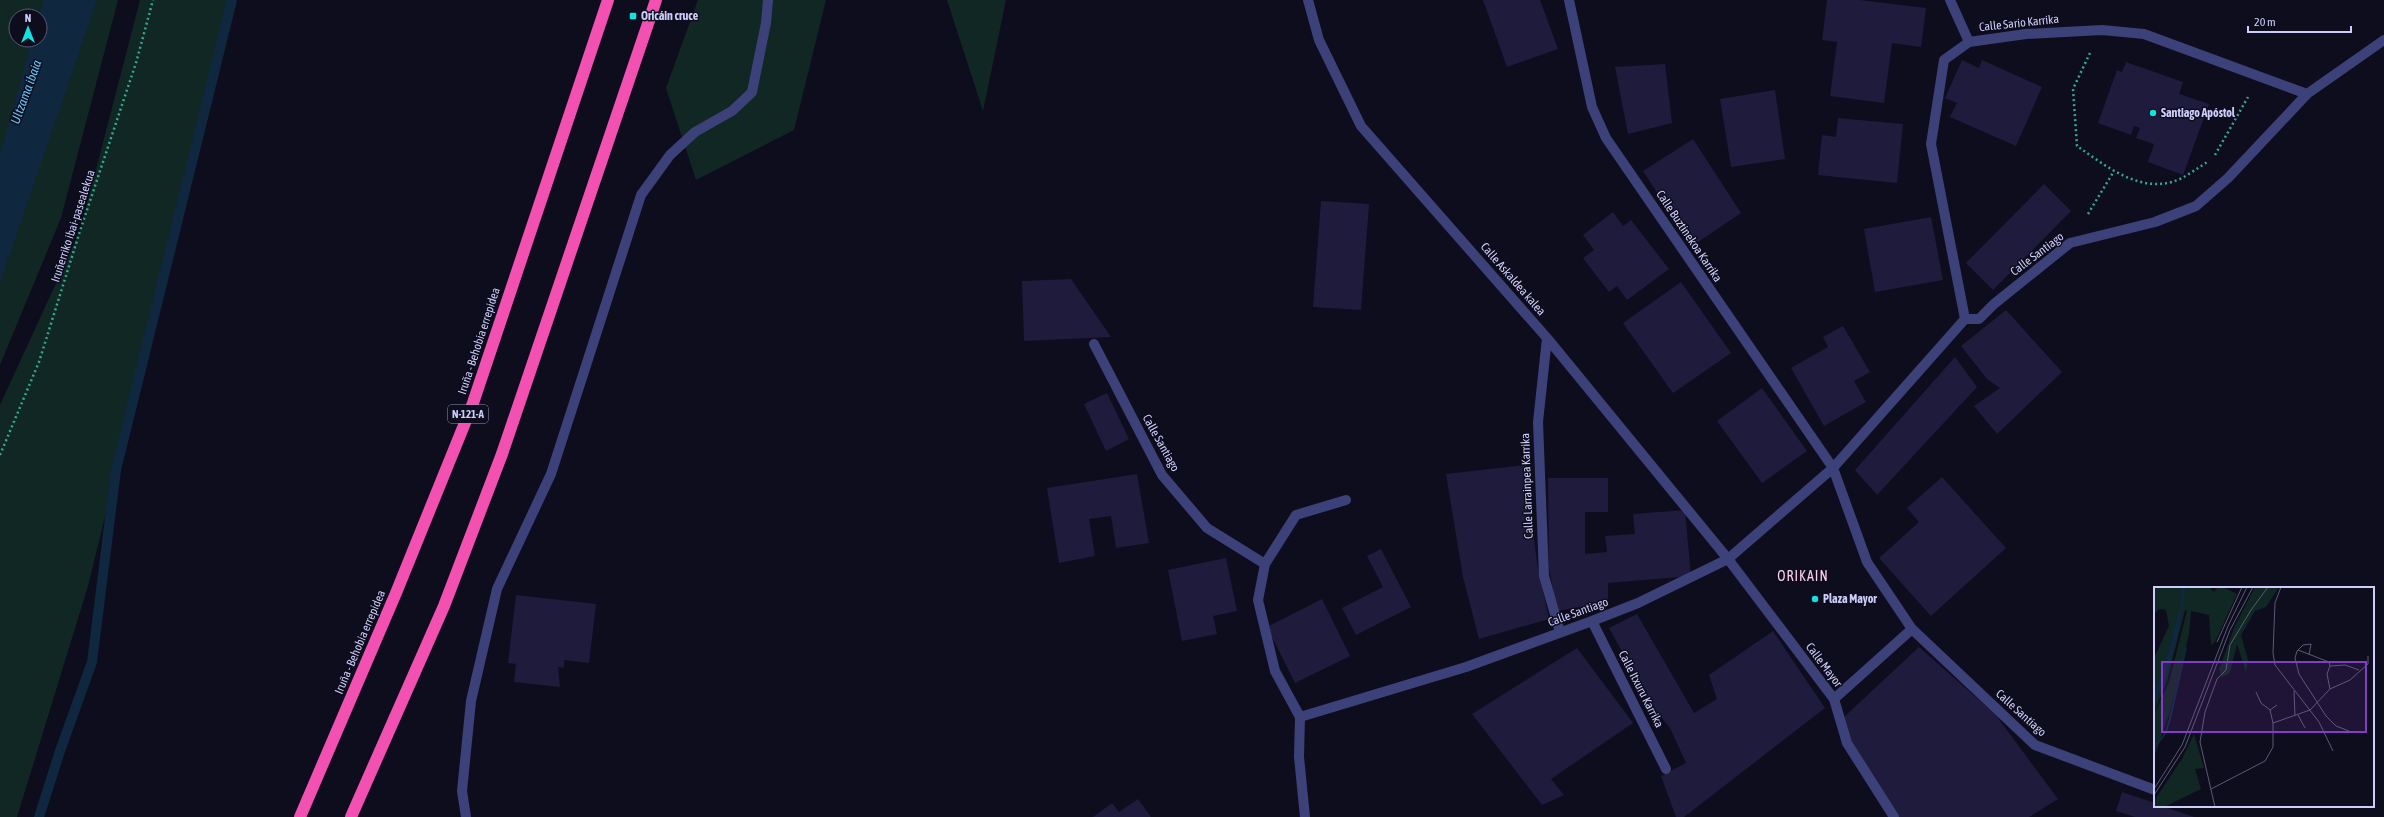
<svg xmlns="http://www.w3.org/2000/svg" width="2384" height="817" font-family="'Asap Condensed',sans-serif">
<rect width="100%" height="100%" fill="#0e0d1d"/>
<path fill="#112723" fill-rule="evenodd" d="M0,0h118l-57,218 -61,147zM16,16h24v24h-24z
M140,0h92l-144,586 -71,231h-17v-412l80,-174z
M698,0h128l-32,130 -98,50 -30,-92z
M947,0h59l-23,111z"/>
<path fill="#0f273f" d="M44,0h53l-97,283v-128l32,-115h8l-1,-24z"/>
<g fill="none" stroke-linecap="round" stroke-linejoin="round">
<path stroke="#0f273f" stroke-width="10" d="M39,817l21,-66 32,-89 24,-192 116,-470"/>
</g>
<path fill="#1e1b3d" d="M1483,0h57l18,49 -51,18z
M1827,0h33l66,8 -5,39 -29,-4 -8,60 -54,-7 7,-54 -15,-2z
M1962,60l17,8 3,-8 60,27 -26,59 -66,-29 7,-14 -12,-5z
M2126,62l57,20 -4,12 30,10 -26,71 -35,-13 6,-18 -18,-6 4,-10 -6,-2 -3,9 -33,-12 19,-53 5,2z
M1665,64l7,59 -44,11 -13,-67z
M1775,90l10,69 -54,8 -11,-68z
M1838,118l65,6 -6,59 -79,-8 4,-40 14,2z
M1693,139l48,74 -49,33 -49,-75z
M2044,184l27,27 -78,79 -27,-27z
M1321,201l48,3 -8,106 -48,-3z
M1613,212l10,14 8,-6 38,49 -42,31 -10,-14 -8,6 -26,-34 11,-8 -11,-15z
M1931,217l12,63 -68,12 -11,-63z
M1071,279l40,58 -87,4 -2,-60z
M1681,282l50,71 -58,40 -50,-70z
M2006,310l56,62 -65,62 -23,-28 26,-18 -13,-9 -26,-33z
M1843,326l27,46 -16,9 12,21 -42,24 -33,-58 37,-21 -5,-10z
M1955,357l22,30 -100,108 -22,-25z
M1762,388l45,63 -45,32 -45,-62z
M1107,393l22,46 -23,12 -22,-47z
M1525,465l12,98 12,56 -70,20 -16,-62 -17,-103z
M1137,474l12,69 -33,5 -5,-32 -22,3 6,37 -36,7 -12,-75z
M1942,477l64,71 -75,68 -52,-58 40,-36 -12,-14z
M1548,478h60v34h-23v42l22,-2 -2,-16 30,-2 -2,-20 52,-4 6,66 -83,7v19l-51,9 -8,-43z
M1381,549l30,58 -55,28 -14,-27 41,-21 -16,-31z
M1226,558l11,53 -24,5 4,18 -35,7 -14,-71z
M516,595l80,9 -7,59 -25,-3v8l-6,-1 2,20 -46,-5 2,-18 -8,-1z
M1322,599l28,57 -55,27 -28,-56z
M1637,614l57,99 23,-14 -8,-24 64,-44 52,77 -141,109h-8l-15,-41 25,-13 -16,-35 -18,-22 -43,-78z
M1919,647l76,67 63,85 -29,18h-131l-48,-76 -7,-23z
M1577,648l56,75 -82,56 13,16 -22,10 -70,-91z
M2122,792l33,11v3h7l32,11h-59l-19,-6z
M1138,799l13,18h-58l19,-14 7,9z"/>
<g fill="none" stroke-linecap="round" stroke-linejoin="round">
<path stroke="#36a792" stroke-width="2.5" stroke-dasharray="2 3" stroke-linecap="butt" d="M2090,53l-17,36 4,57c29,20 65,50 103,33 10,-5 19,-12 29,-18
M2215,155l33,-58
M2088,214l26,-43
M0,455l39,-93 41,-131 56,-168 17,-63"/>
<path stroke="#3c4179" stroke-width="10" d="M1308,0l11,40 42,86 186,212 181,221 106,140 13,44 47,74
M1569,0l23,107 14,31 227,330 34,94 45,67 123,116 120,45
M1950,0l19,42
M1965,319l-34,-175 13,-84 25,-18 57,-8 76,-4 42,4 163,60
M1547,338l-9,84 6,154 16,56
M1094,344l68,131 45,53 58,36
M1592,621l74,148
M1834,699l78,-70
M1300,717l-25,-46 -17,-71 7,-36 31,-49 50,-15
M466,817l-4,-26 9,-90 26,-112 54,-115 90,-279 29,-40 25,-23 37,-21 20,-19 14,-69 2,-23
M1305,817l-6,-60 1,-40 166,-50 126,-46 46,-18 90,-44 105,-91 132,-149h14l15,-15 76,-61 85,-21 41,-16 32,-28 79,-84 77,-54"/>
<path stroke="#f351b2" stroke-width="12" d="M300,817l96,-224 77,-190 135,-403
M351,817l93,-211 58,-152 154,-454"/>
</g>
<g fill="#10e4e0" stroke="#0e0d1d" stroke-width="1.5">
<rect x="629" y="12" width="8" height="8" rx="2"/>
<circle cx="2153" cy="113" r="4"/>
<circle cx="1815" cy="599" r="4"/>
</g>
<g text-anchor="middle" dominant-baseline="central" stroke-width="3" stroke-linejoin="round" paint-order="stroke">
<rect fill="#0e0d1d" stroke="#9493b8" stroke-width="1" x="448" y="405" width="40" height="18" rx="3"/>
<g font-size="11" font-weight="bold" fill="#cdcdfb">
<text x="468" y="414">N-121-A</text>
</g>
<g font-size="12" font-weight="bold" fill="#cdcdfb" stroke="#0e0d1d" text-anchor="start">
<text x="641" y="16">Oricáin cruce</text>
<text x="2161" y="113">Santiago Apóstol</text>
<text x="1823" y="599">Plaza Mayor</text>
</g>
<g font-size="12" fill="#cdcdfb" stroke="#0e0d1d">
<text transform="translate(2019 23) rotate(-6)">Calle Sario Karrika</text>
<text transform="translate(73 226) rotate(-72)">Iruñerriko ibai-pasealekua</text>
<text transform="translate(1689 236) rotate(56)">Calle Buztinekoa Karrika</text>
<text transform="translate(2037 254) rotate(-37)">Calle Santiago</text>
<text transform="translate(1513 279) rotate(49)">Calle Askaldea kalea</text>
<text transform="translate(479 341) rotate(-72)">Iruña - Behobia errepidea</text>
<text transform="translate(1161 443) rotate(61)">Calle Santiago</text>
<text transform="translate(1527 486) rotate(-92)">Calle Larrainpea Karrika</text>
<text transform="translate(1578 612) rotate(-20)">Calle Santiago</text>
<text transform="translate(360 642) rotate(-67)">Iruña - Behobia errepidea</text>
<text transform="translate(1824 665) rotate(53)">Calle Mayor</text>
<text transform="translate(1641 689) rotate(63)">Calle Itxuru Karrika</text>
<text transform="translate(2021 713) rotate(42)">Calle Santiago</text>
</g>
<g font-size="13" font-style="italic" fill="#63c2f4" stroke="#0e0d1d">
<text transform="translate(26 92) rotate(-70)">Ultzama ibaia</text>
</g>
<g font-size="14" letter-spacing="1" fill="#fccff1" stroke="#0e0d1d">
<text x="1803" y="576">ORIKAIN</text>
</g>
</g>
<g transform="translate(2154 587)">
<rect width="220" height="220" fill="#0e0d1d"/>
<path d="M0,0h55l5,5 4,-5h5l14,7 -22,48 -4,3 -2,-30 -18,-4 -2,23 -19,78 -16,45v-43l15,-32 18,-71 -2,-1 -18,71 -13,32v-55l15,-32 -3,-16 -7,-1 -5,5zM101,0h24l-13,20 -11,4 -14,24 7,25 -2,12 -9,-28 -7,29 -8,4 -3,-7 15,-42zM40,147l10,34 -9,1 6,20 -37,18h-10v-6l28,-42z" fill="#112723"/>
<path d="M28,0h4l-7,42 -8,32 -17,45v-11l13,-38 14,-54z" fill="#0f273f"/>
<path fill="none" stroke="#0f273f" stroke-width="2" d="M0,161l11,-14 5,-15 16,-72"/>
<path fill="none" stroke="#5a5a76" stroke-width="1" d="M127,0l-6,16 -2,50 2,12 44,57 14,29M63,55l25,-55M144,63l31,12 1,4M155,68l2,-11 -8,1 -6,6 -2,7 4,16 27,42 10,10 13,5M176,102l-3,-15 3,-8 15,-1 14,5M140,104l1,25M102,105l5,11 9,7M144,128l7,13M119,136l-3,-13 7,-5M0,202l28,-44 46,-119 19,-39M57,202l54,-28 8,-14v-24l37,-13 20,-21 20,-9 18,-16v-8M0,208l31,-48 45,-117 23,-43M61,220l-15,-65 5,-30 12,-33 9,-9 4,-25 21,-35 17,-23"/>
<path fill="#833cc5" fill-opacity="0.15" stroke="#833cc5" stroke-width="2" d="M8,75h204v70h-204z"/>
<rect width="220" height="220" fill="none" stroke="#cdcdfb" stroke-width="2"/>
</g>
<g transform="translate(28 28)"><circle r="19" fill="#0e0d1d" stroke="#5a5a76"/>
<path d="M0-3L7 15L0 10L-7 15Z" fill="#10e4e0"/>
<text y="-6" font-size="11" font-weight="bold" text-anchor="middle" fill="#cdcdfb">N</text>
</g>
<path d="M2248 26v6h103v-6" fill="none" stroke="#cdcdfb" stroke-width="2"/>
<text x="2254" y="26" font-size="12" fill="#cdcdfb" stroke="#0e0d1d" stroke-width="3" paint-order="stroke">20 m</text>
</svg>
